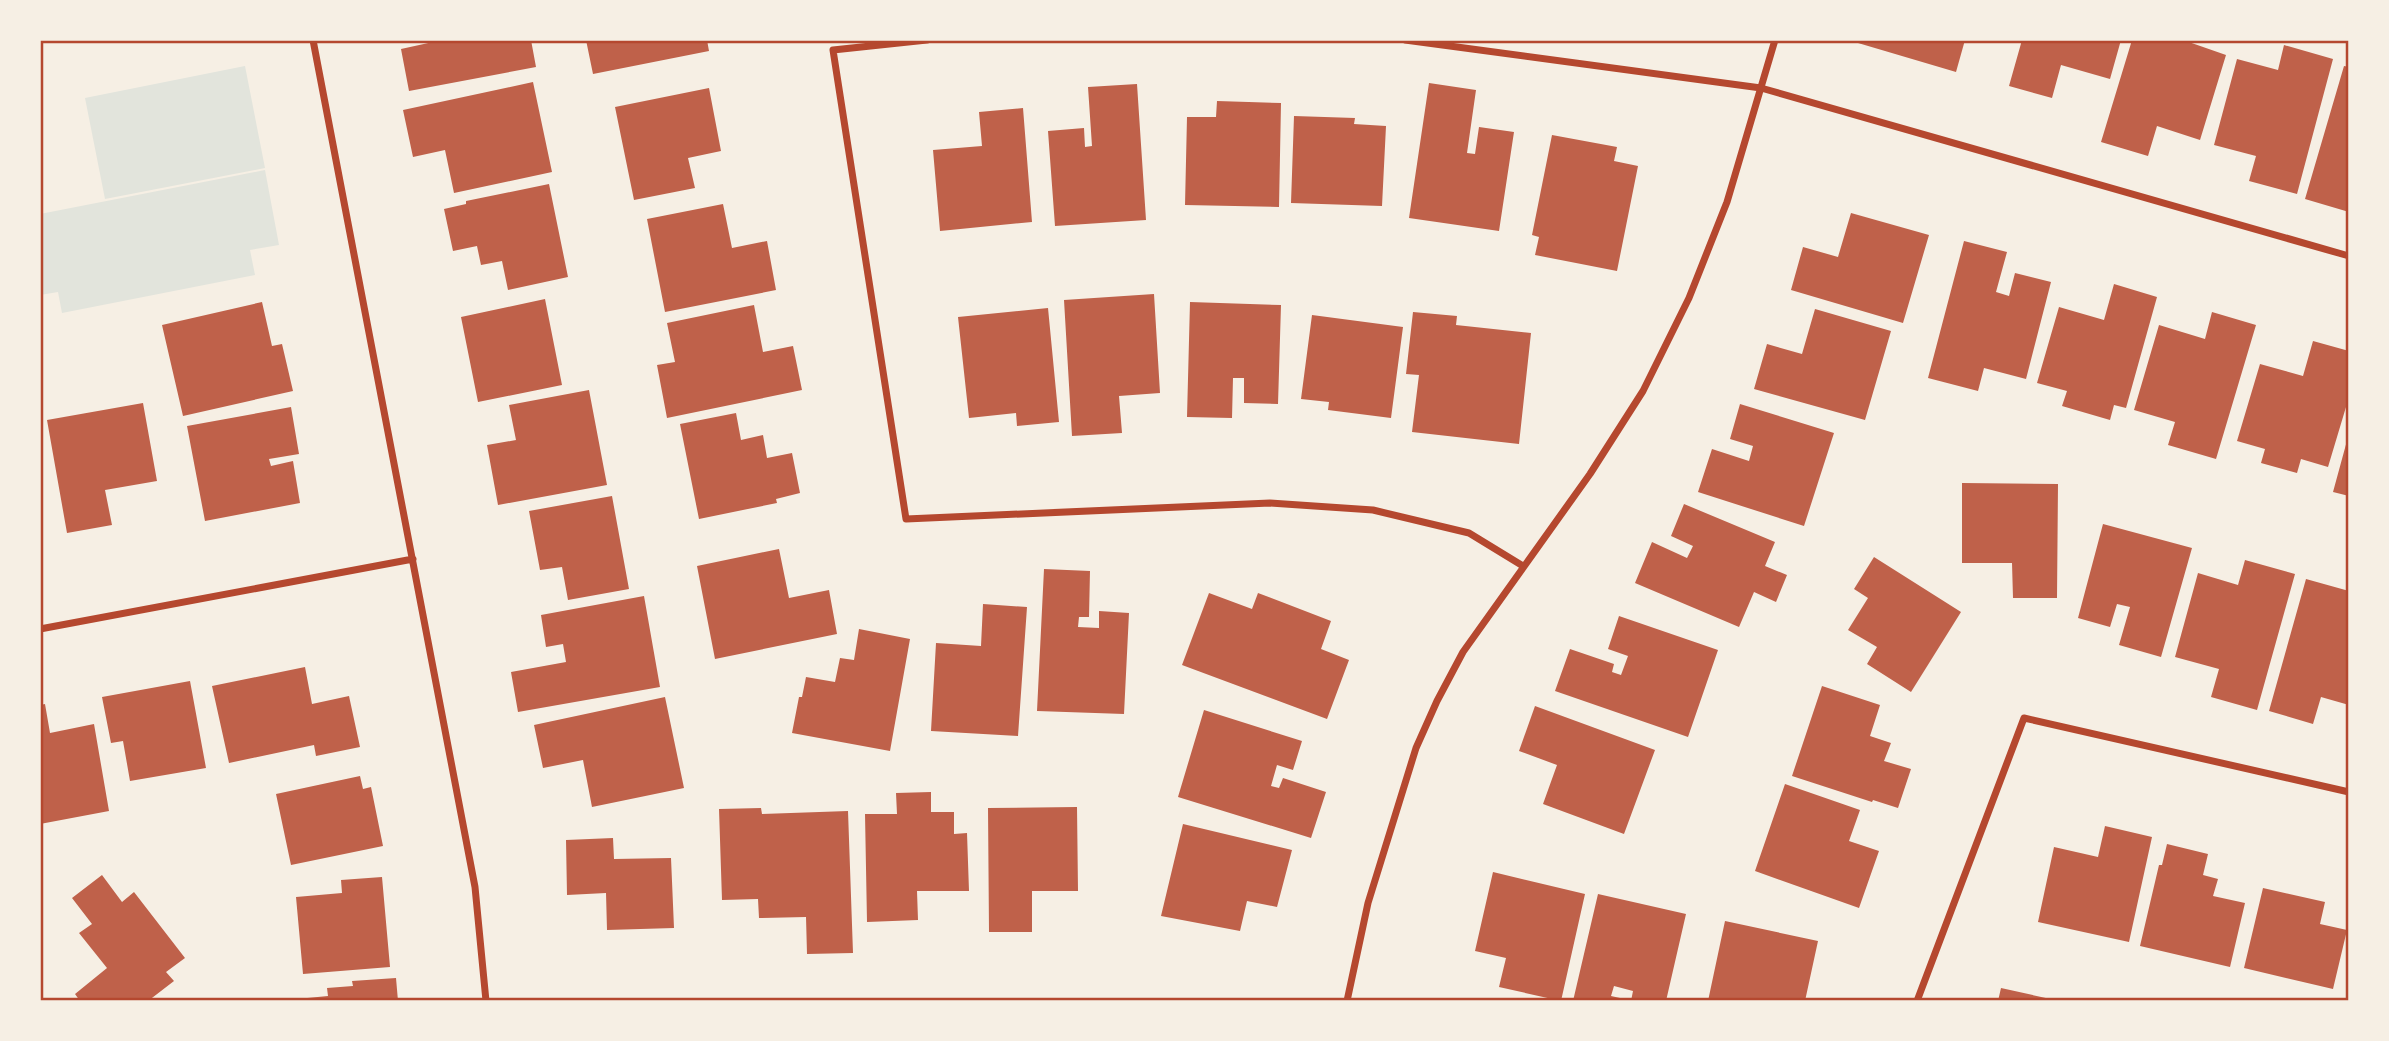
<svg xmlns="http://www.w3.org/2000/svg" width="2389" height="1041" font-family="'Source Serif 4',serif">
<rect width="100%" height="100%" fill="#f6efe4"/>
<path fill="#e2e4dc" d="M245,66l20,102 -160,31 -20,-101z
M265,170l14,75 -29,5 5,25 -193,38 -4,-21 -18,3v-81z"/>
<path fill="#bf614a" d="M442,40h89l5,27 -127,24 -8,-42z
M586,40h121l2,11 -116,23z
M1859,40h106l-9,32 -98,-29z
M2022,40h99l-11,39 -49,-14 -9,33 -43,-12z
M2132,40h51l43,15 -26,85 -43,-14 -9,30 -47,-14z
M2284,45l49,14 -36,135 -48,-13 7,-25 -42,-11 23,-86 41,11z
M2344,66l5,1v145l-44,-13z
M533,82l19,90 -98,21 -9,-43 -32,7 -10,-47z
M1429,83l47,7 -9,63 8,1 4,-27 35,5 -15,99 -90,-13z
M1137,84l9,136 -91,6 -7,-95 36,-3 1,19 7,-1 -4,-59z
M709,88l12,63 -33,7 7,30 -61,12 -19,-93z
M1217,101l64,2 -2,104 -94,-2 2,-88h29z
M1023,108l9,114 -92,9 -7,-81 49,-4 -3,-34z
M1294,116l61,2 -1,6 32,2 -4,80 -91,-3z
M1552,135l65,12 -3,14 24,5 -21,105 -82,-16 4,-18 -7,-2z
M549,184l19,93 -60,13 -6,-29 -21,4 -4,-19 -24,5 -9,-42 22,-5v-3z
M723,204l9,44 35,-7 9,49 -111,22 -18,-93z
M1851,213l78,22 -26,88 -112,-33 12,-43 35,10z
M1964,241l43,11 -11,40 13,4 6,-23 36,9 -25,97 -42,-11 -6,23 -50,-13z
M2114,284l43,13 -31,111 -12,-3 -4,15 -48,-14 5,-15 -30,-8 22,-76 45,13z
M1154,294l6,99 -41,3 3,37 -50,3 -8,-136z
M545,299l17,86 -84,17 -17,-85z
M262,302l10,44 10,-2 11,47 -110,25 -21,-91z
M1190,302l91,3 -3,99 -34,-1v-25h-11l-1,40 -45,-1z
M754,305l9,47 30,-6 9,44 -135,28 -10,-53 18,-3 -8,-39z
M1048,308l11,114 -42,4 -1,-13 -47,5 -11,-101z
M1815,309l76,22 -26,89 -111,-31 13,-45 35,10z
M1413,312l44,4 -1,9 75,8 -12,111 -107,-12 7,-57 -13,-1z
M2212,312l44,13 -40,134 -48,-14 7,-23 -41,-12 25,-85 46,14z
M1312,315l91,12 -12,91 -63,-8 1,-8 -28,-3z
M2313,341l36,10v46l-21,70 -27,-8 -4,14 -36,-10 4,-14 -28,-8 23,-77 43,12z
M589,390l18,95 -109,20 -11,-60 29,-5 -7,-35z
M143,403l14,78 -52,9 7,35 -45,8 -20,-113z
M1740,404l94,29 -30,93 -106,-34 14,-43 37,12 4,-15 -23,-7z
M291,407l8,47 -30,5 2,7 22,-5 7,42 -95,18 -18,-95z
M736,413l5,27 22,-5 4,23 25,-5 8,40 -24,6 1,4 -78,16 -19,-95z
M2348,437h1v59l-16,-4z
M1962,483l96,1 -1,114h-44l-1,-35h-50z
M612,496l17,93 -61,11 -6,-33 -22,3 -11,-59z
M1684,504l91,38 -10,24 22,9 -11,27 -22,-10 -15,35 -104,-44 17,-41 35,16 6,-12 -22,-10z
M2103,524l89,24 -31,109 -42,-12 11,-38 -13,-3 -7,23 -32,-9z
M779,549l10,49 40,-8 8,44 -122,25 -18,-93z
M1874,557l87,55 -50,80 -44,-28 10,-17 -29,-17 20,-32 -14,-9z
M2245,560l50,14 -38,136 -46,-13 8,-28 -44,-12 23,-84 40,12z
M1044,569l46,2 -1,46h-10l-1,10 21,1v-17l30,2 -5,101 -87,-3z
M2306,579l43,12v114l-28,-8 -8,27 -44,-13z
M1209,593l43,16 6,-16 73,28 -10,28 28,11 -22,59 -145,-54z
M644,596l16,91 -142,25 -7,-40 55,-10 -3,-18 -17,3 -5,-32z
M983,604l44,3 -9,129 -87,-5 5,-88 45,3z
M1619,616l99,34 -30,87 -133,-46 15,-42 44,15 -2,8 9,3 7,-19 -20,-7z
M859,629l51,10 -20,112 -98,-18 7,-36h3l4,-20 29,5 5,-24 14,2z
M305,667l7,37 37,-8 11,51 -44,9 -2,-11 -85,18 -17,-77z
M190,681l16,87 -76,13 -7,-40 -12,2 -9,-46z
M1822,686l58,19 -10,31 21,7 -7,18 27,8 -13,39 -25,-8 -1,2 -80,-26z
M665,697l19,91 -92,19 -9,-47 -40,8 -9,-43z
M45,704l5,29 44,-9 15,87 -69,13v-119z
M1535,706l120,44 -31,84 -81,-30 14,-39 -38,-14z
M1204,710l98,31 -9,29 -16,-5 -6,21 8,2 4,-10 43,14 -15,46 -133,-41z
M360,776l3,13 8,-2 12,59 -92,19 -15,-71z
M1785,784l75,26 -11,31 30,10 -20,57 -104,-37z
M931,792v20h23v22l13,-1 2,58h-52l1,29 -51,2 -2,-108h32l-1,-21z
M1077,807l1,84h-46v41h-43l-1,-124z
M761,808l1,6 86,-3 5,142 -46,1 -1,-37 -47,1 -1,-19 -36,1 -3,-91z
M1183,824l109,26 -15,57 -30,-6 -7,30 -79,-15z
M2105,826l47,11 -23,105 -91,-20 16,-75 44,10z
M613,838l1,21 57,-1 3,70 -67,2 -1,-37 -39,2 -1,-55z
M2167,844l41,10 -5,21 15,4 -5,17 32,7 -15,64 -90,-21 19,-81h3z
M1493,872l92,22 -24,107 -62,-14 7,-29 -31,-7z
M102,875l20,27 12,-10 51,66 -19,14 8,9 -26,20h-68l-5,-7 32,-26 -28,-35 13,-9 -20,-26z
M382,877l8,90 -87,7 -7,-77 46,-4 -1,-13z
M2263,888l62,14 -5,22 27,6 -14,59 -89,-21z
M1598,894l88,20 -20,87h-35l2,-10 -19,-5 -3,10 9,2 -1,3h-46z
M1725,921l93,20 -13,60h-97z
M396,978l2,23h-101v-2l31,-3 -1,-8 26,-2 -1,-5z
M2001,988l54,12v1h-57z"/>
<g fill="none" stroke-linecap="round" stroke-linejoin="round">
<path stroke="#b5482f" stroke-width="7" d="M313,40l162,847 11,114
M927,40l-94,10 73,469 364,-16 103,7 96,23 54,33
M1405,40l356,48 588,168
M40,629l373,-70
M1347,1001l21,-98 48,-155 21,-47 26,-49 127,-178 53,-83 46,-93 38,-96 48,-162
M1917,1001l107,-283 325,74"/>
</g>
<rect width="2389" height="1041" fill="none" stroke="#f6efe4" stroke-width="84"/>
<rect x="42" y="42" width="2305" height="957" fill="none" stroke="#b5482f" stroke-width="2.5"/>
</svg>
